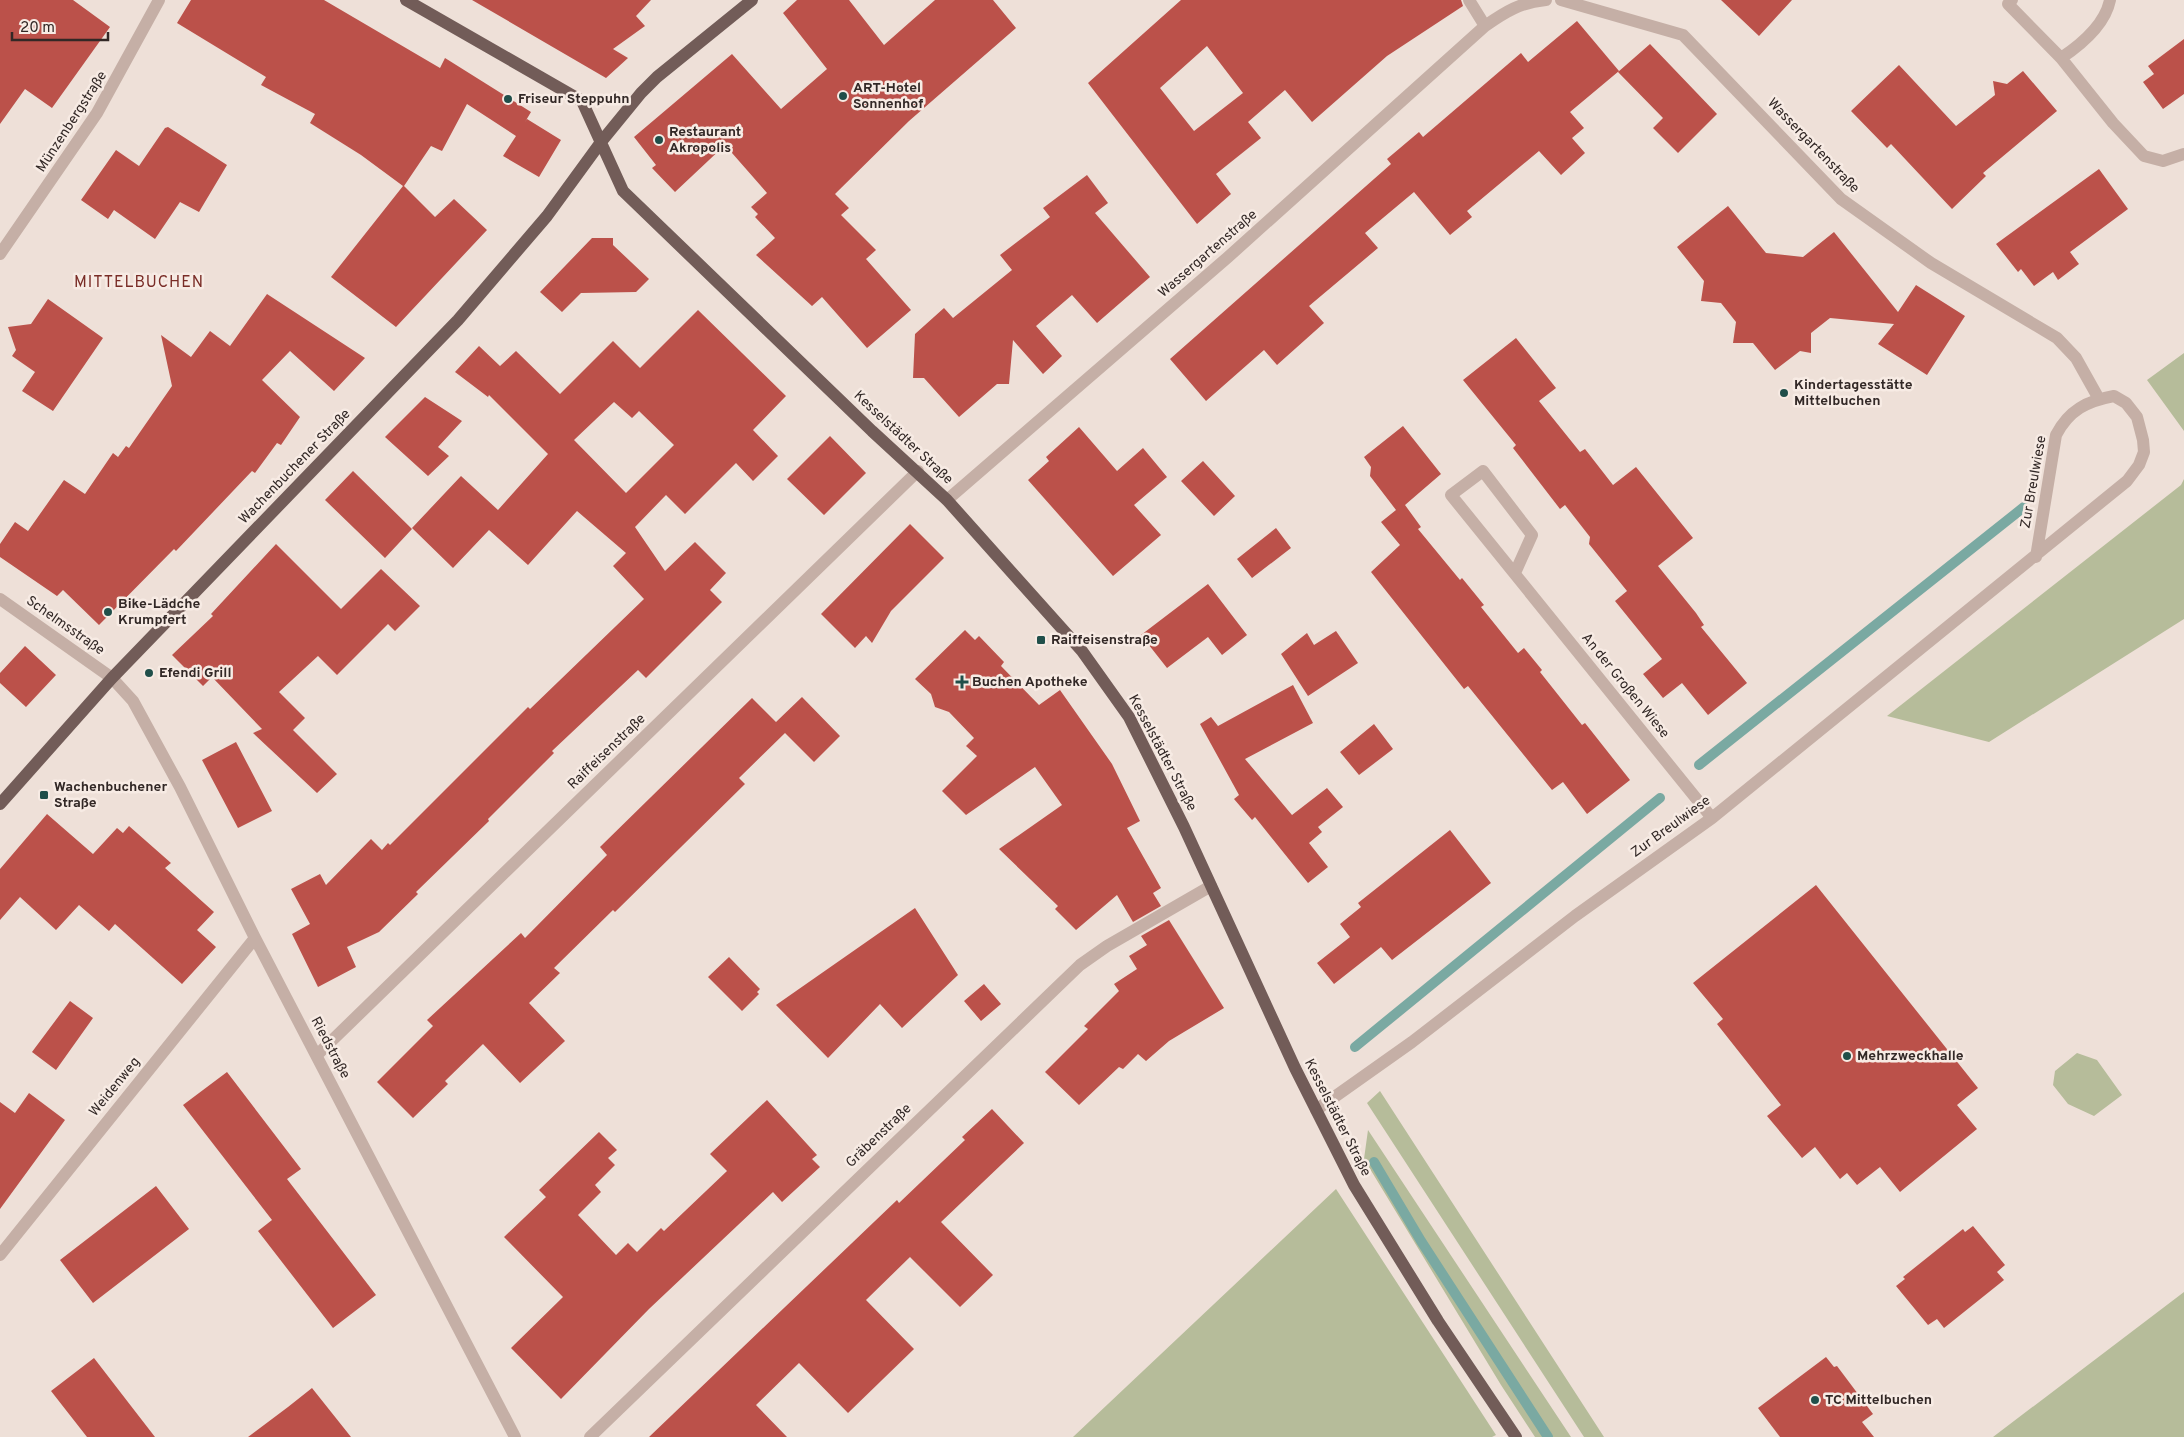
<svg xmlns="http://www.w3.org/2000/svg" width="2184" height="1437" font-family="Overpass,sans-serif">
<rect width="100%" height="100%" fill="#eee0d8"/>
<path fill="#b6bc9a" d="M2184,353v78l-37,-51z
M2184,479v140l-195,123 -102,-26 294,-231z
M2077,1053l20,7 25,35 -28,21 -26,-12 -15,-19 2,-14z
M1380,1091l224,346h-20l-217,-334z
M1368,1130l203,307h-36l-34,-52 -137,-226z
M1336,1189l160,246 -4,2h-419z
M2184,1292v145h-191z"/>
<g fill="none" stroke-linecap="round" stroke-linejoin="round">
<path stroke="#7aa9a2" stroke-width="10" d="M1699,765l325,-258
M1355,1047l305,-249
M1374,1162l47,79 127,196"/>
</g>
<path fill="#bb514a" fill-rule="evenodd" d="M0,0h73l37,27 -58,81 -27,-19 -25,35z
M191,0h133l116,68 5,-10 86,54 -6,10 2,-3 34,21 -22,37 -36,-21 13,-20 -49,-32 -25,47 -11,-5 -27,40 31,31 19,-18 33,31 -91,97 -65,-50 72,-91 -42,-31 -51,-32 5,-9 -54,-29 5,-8 -89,-54z
M472,0h179l-15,16 9,10 -32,23 15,9 -22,20z
M797,0h52l35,45 51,-45h58l23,28 -107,93 -74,73 14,14 -8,7 35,35 -10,9 45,51 -44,38 -45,-51 -10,9 -56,-51 19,-17 -20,-21 3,-3 -7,-7 16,-14 -42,-48 -50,47 -23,-24 4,-3 -22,-28 98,-83 49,55 46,-40 -44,-56z
M1181,0h280l2,6 -76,50 -75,66 -27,-32 -37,32 13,16 -45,36 15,20 -34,30 -109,-141zM1207,46l36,47 -49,38 -34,-43z
M1721,0h71l-33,36z
M1577,21l42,50 -49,41 14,16 -12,10 13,15 -24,22 -22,-24 -72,60 5,6 -22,18 -36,-43 -49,41 13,15 -69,58 15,17 -47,42 -13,-15 -58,51 -36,-42 221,-195 -4,-5 32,-27 4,5 98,-84 7,9z
M2184,39v55l-21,15 -20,-27 11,-8 -6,-8z
M1650,44l67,70 -39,39 -25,-25 10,-10 -45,-46z
M1899,65l57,61 39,-31 -2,-14 14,3 16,-13 34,40 -74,62 3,3 -34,33 -61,-65 -4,4 -36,-37z
M168,127l59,38 -28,47 -19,-10 -25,37 -41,-29 -6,9 -27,-19 35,-50 23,16 26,-38z
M2099,169l29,40 -58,43 9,12 -21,16 -5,-8 -19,14 -13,-17 -3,3 -22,-28z
M1087,175l21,28 -13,10 55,64 -53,46 -25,-28 -36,31 26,30 -19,18 -30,-34 -4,44h-12l-38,33 -35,-39h-11l2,-44 29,-26 9,10 59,-48 -12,-15 50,-38 -7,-9z
M1728,206l38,47 37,4 31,-25 64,80 18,-27 49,31 -38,59 -49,-31 16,-20 -64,-6 -19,15v20l-11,-2 -25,19 -22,-27h-20l3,-21 -15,-19 -20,-2 3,-20 -27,-34z
M592,238h21v7l36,34 -13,13 -55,1 -19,19 -22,-20z
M267,294l98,64 -31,33 -44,-40 -28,29 38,37 -19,28 -4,-2 -22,30 -3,-2 -76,80 -2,-2 -75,76 -36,-35 -6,6 -57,-39v-13l15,-22 13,9 36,-51 21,14 28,-41 5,4 8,-11 3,2 43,-62 -11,-51 30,22 19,-26 20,15z
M48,299l55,39 -50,73 -31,-20 13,-19 -23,-16 4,-6 -8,-23 23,-3z
M698,310l88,86 -33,34 25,26 -25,25 -17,-18 -51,51 -19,-19 -31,32 30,44 30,-29 31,31 -16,17 12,12 -76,76 -8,-8 -86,81 2,2 -66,66 1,2 -73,71 2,2 -39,38 -32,15 9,20 -38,20 -26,-53 18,-10 -19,-35 29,-15 6,11 45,-46 11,11 6,-7 2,2 138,-138 2,2 114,-110 -31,-33 13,-13 -49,-42 -49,54 -39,-35 -36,38 -41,-40 49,-52 37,34 50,-56 -59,-59 -1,2 -33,-25 24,-26 21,20 16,-15 44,43 53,-53 27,27zM614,402l18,16 7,-7 35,34 -48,48 -52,-53z
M1516,338l40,50 -17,13 41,51 5,-3 28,36 23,-18 57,71 -35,28 38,47 8,12 -3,2 46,56 -39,32 -26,-32 -19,15 -20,-24 19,-15 -47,-58 12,-10 -38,-47 1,-7 -25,-32 -5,4 -47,-61 3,-3 -53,-65z
M425,397l37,24 -24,26 11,9 -21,20 -43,-39z
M1403,426l38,48 -36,31 16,22 -3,2 42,51 2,-2 22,27 -3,2 37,46 6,-5 18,22 -2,2 42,53 3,-2 45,57 -43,34 -24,-32 -11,8 -84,-104 -4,3 -93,-117 29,-27 -19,-23 15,-12 -26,-34 1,-9 -7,-10z
M1079,427l38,44 26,-23 24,29 -33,28 27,30 -48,41 -85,-96 21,-19 -3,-4z
M830,436l36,37 -42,42 -37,-36z
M1203,461l32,35 -21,20 -33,-35z
M353,471l59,58 -27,29 -60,-58z
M910,524l34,34 -53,53 -19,32 -6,-7 -11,12 -34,-34z
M1276,528l15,20 -39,30 -15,-19z
M276,544l65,65 40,-40 39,37 -25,25 -7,-7 -51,51 -19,-19 -39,36 26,26 -12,12 44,44 -20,19 -64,-60 9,-4 -50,-52 -9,9 -31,-31 41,-39 -2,-2z
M1208,584l39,51 -25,20 -14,-18 -41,31 -26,-33z
M965,630l10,10 4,-4 25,26 -3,4 38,39 21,-15 52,74 28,57 -13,7 34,60 -8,5 8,13 -28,16 -16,-27 -41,35 -21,-21 3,-3 -59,-57 63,-44 -27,-38 -69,48 -24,-24 35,-35 -11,-10 8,-8 -25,-26 -14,-5 -4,-13 -16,-15z
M1336,631l22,32 -50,33 -27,-42 26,-21 7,12z
M25,646l31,29 -30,32 -26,-24v-10z
M1293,685l20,38 -68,36 47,56 35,-27 16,19 -25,20 4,5 -13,11 19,24 -20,16 -53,-66 -3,3 -18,-21 5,-4 -39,-71 11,-7 7,9z
M802,697l38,39 -26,26 -29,-29 -46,45 6,6 -130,128 -2,-2 -59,58 6,5 -31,30 36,38 -45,42 -37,-39 -38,37 3,3 -35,34 -36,-36 56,-56 -6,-6 94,-87 4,5 82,-83 -7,-8 152,-149 24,24z
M1374,724l19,25 -34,26 -19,-23z
M236,742l36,69 -34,17 -36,-68z
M47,814l46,40 24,-26 6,5 6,-7 42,37 -6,5 49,44 -17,18 19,17 -34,37 -67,-60 -6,7 -30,-26 -23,25 -36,-33 -20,23v-51z
M1450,830l41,53 -99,77 -11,-13 -47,37 -17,-21 33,-26 -10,-13 21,-17 -3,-4z
M1816,885l162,203 -21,17 20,24 -77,63 -20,-25 -23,18 -10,-12 -7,6 -25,-32 -13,11 -35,-42 14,-11 -64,-81 6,-5 -30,-36z
M915,908l43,67 -56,53 -22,-24 -52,54 -52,-53z
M1169,920l55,88 -55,33 -23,20 -8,-7 -15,15 -4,-2 -40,38 -34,-33 43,-43 -4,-3 35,-35 -5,-7 23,-15 -8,-13 18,-11 -6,-9z
M729,957l31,32 -3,3 2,2 -17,17 -34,-34z
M984,984l17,20 -20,17 -17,-20z
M70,1001l23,17 -37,52 -24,-18z
M227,1072l74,97 -14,10 89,116 -43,33 -75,-97 14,-11 -89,-115z
M29,1093l36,27 -65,89v-107l15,11z
M767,1100l50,55 -5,4 8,8 -38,35 -9,-10 -124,117 -88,90 -50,-51 52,-51 -59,-60 42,-40 -7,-7 60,-58 18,18 -9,8 7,7 -20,20 6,7 -23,23 38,40 12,-12 9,9 24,-24 3,3 63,-60 -17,-17z
M992,1109l32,34 -83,79 52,53 -33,32 -50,-50 -44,43 48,49 -66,64 -49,-50 -43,42 31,32h-138l248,-237 2,3 66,-63 -3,-3z
M156,1186l33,43 -96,74 -33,-43z
M1973,1226l32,39 -8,7 7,8 -60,48 -7,-9 -9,6 -32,-39 9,-7 -2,-2 60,-48 2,3z
M1826,1357l8,10 3,-1 36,48 -11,8 12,15h-94l-22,-29z
M94,1358l37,48 24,31h-68l-36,-46z
M312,1388l39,49h-103l40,-30z"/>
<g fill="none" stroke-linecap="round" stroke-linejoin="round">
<path stroke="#c5afa6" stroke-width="12" d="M1469,0l16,26
M1561,0l122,35 158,164 90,64 126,75 19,20 23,41
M2012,0l-4,4 53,54 52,65 31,33 19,5 21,-7
M2061,58c21,-14 44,-33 49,-58
M0,254l97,-141 62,-113
M947,500l280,-242 258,-232c20,-14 36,-24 61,-26
M1515,573l17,-38 -49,-64 -32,24 261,323
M0,599l112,79 21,23 47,86 75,151 260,499
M317,1055l601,-584
M1316,1110l96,-68 163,-126 137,-98 415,-337 12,-16 5,-13 -1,-12 -6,-23 -11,-14 -12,-7c-27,5 -45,14 -58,39l-20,122
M0,1255l255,-317
M590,1437l490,-472 27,-19 104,-60"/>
<path stroke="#725c58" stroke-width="12" d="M406,0l176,101 41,90 249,240 75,69 135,151 47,66 55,110 111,241 59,117 84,136 78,116
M0,804l112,-126 346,-358 89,-104 54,-74 40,-49 16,-16 95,-77"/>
</g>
<g fill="#204f4a" stroke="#f7ebe4" stroke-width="2">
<circle cx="843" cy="96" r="5"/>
<circle cx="508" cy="99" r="5"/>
<circle cx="659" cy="140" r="5"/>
<circle cx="1784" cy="393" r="5"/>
<circle cx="108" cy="612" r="5"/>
<rect x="1036" y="635" width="10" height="10" rx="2.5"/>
<circle cx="149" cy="673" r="5"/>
<path d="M959.5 674.5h5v5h5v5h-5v5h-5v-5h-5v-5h5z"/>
<rect x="39" y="790" width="10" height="10" rx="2.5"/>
<circle cx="1847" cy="1056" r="5"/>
<circle cx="1815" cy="1400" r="5"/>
</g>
<g text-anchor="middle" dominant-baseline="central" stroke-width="5" stroke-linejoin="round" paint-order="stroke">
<g font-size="14" font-weight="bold" fill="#322826" stroke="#f7ebe4" text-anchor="start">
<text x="853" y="88">ART-Hotel<tspan x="853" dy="16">Sonnenhof</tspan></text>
<text x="518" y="99">Friseur Steppuhn</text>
<text x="669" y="132">Restaurant<tspan x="669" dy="16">Akropolis</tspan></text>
<text x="1794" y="385">Kindertagesstätte<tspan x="1794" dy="16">Mittelbuchen</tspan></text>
<text x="118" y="604">Bike-Lädche<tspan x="118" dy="16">Krumpfert</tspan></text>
<text x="1051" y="640">Raiffeisenstraße</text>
<text x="159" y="673">Efendi Grill</text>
<text x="972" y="682">Buchen Apotheke</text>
<text x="54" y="787">Wachenbuchener<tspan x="54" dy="16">Straße</tspan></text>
<text x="1857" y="1056">Mehrzweckhalle</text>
<text x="1825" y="1400">TC Mittelbuchen</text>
</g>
<g font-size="14" fill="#322826" stroke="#f7ebe4">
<text transform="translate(72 122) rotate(-57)">Münzenbergstraße</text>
<text transform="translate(1813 146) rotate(46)">Wassergartenstraße</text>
<text transform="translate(1208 254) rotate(-41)">Wassergartenstraße</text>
<text transform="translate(903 438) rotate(43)">Kesselstädter Straße</text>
<text transform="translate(295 467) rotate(-46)">Wachenbuchener Straße</text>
<text transform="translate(2034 482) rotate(-80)">Zur Breulwiese</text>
<text transform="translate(65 626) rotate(35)">Schelmsstraße</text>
<text transform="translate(1625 686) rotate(51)">An der Großen Wiese</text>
<text transform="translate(607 752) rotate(-44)">Raiffeisenstraße</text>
<text transform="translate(1162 753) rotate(62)">Kesselstädter Straße</text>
<text transform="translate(1671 827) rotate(-36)">Zur Breulwiese</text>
<text transform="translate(330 1048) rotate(62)">Riedstraße</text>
<text transform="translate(115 1087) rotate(-51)">Weidenweg</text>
<text transform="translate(1337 1118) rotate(63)">Kesselstädter Straße</text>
<text transform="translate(879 1136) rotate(-44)">Gräbenstraße</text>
</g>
<g font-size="16" letter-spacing="1" fill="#792c26" stroke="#f7ebe4">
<text x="139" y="283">MITTELBUCHEN</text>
</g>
</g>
<path d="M12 32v8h96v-8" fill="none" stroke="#322826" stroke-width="2.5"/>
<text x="20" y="32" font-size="15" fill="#322826" stroke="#f7ebe4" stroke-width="4" paint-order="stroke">20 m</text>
</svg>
